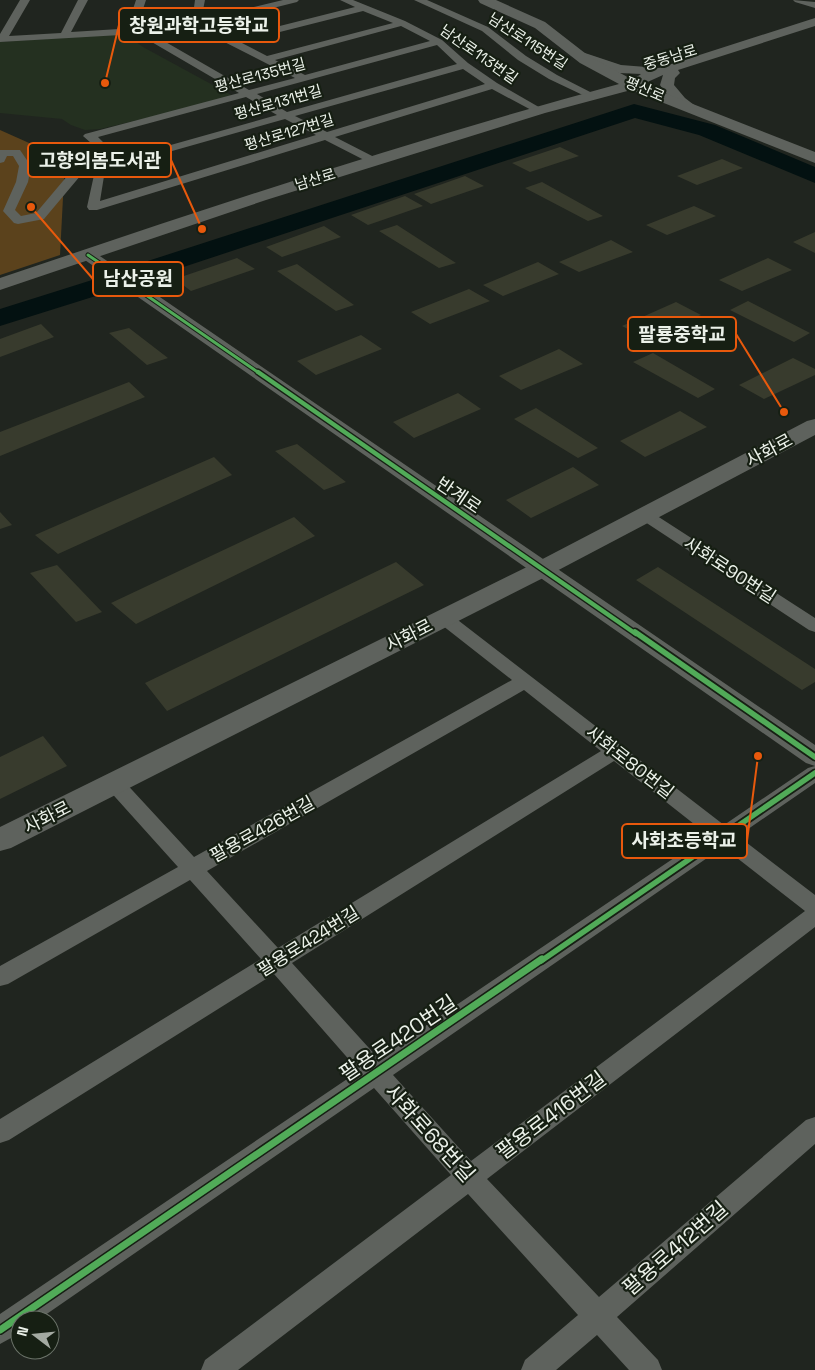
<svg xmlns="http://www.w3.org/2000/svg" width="815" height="1370" font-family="'Space Grotesk','Noto Sans KR',sans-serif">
<rect width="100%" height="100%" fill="#20251f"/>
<path fill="#243020" d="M125,34l18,13 90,49 -35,10 -98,23 -15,1 -14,-5 -9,-6 -62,-6v-71z"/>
<path fill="#5b421c" d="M0,130l65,29 -5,96 -60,20z"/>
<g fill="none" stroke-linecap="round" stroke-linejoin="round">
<path fill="#031111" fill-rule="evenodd" d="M634,104l81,21 100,42v16l-116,-48 -64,-17 -494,163 -9,2 -9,-2 -4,-6 4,-6z
M108,275l10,2 4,6 -4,6 -118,37v-17z"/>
</g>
<path fill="#383b2d" d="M560,147l19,9 -49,16 -18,-9z
M722,159l21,9 -46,17 -20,-9z
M465,176l19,10 -53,18 -17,-10z
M542,182l61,34 -15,5 -63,-33z
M405,196l18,10 -55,19 -17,-10z
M694,206l22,10 -49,19 -21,-10z
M397,225l59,38 -17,5 -60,-37z
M324,226l17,11 -59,20 -16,-10z
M815,232v21l-22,-11z
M611,240l22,12 -54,20 -20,-10z
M237,258l18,11 -64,22 -16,-12z
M768,258l24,12 -50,21 -23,-11z
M538,262l21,12 -56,22 -20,-11z
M297,264l57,41 -18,6 -59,-40z
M469,289l21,12 -60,23 -19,-12z
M748,301l62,32 -16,9 -64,-32z
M676,302l25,13 -56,23 -23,-12z
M41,324l13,13 -54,20v-18z
M129,328l39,30 -21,7 -38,-32z
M361,335l21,14 -66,26 -19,-14z
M559,349l24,15 -62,26 -22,-14z
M653,353l62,36 -17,9 -65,-36z
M793,358l22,11v6l-51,24 -25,-14z
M129,382l16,15 -145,59v-24z
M458,393l23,16 -67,29 -21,-16z
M536,408l62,40 -20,10 -64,-39z
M680,411l27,16 -62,30 -25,-16z
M297,444l49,38 -22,8 -49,-39z
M214,457l18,18 -174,79 -23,-19z
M573,467l26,18 -68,33 -25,-18z
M0,512l12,13 -12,4z
M294,517l21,19 -179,88 -25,-21z
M396,562l28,23 -257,126 -22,-28z
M57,565l45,47 -26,10 -46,-49z
M658,567l157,102v13l-13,8 -166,-110z
M43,736l24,30 -67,33v-42z"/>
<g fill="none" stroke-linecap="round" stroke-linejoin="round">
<path fill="#5e625d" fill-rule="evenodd" d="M20,0h10l-21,36 52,-3 17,-33h10l-17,32 64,-4 -2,-19 3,-9h10l-3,9 1,19 48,-6 3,-22h10l-4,20 82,-20h16l-2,2 -92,23 27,13 123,-31 -15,-7h13l52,21 37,19 26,23 29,20 47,27 -5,3 -4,-1 -43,-23 -157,48 43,22 2,2 -2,2h-8l-45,-23 -228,70h-8l-2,-3 9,-41 181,-51 -31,-18 -148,40 5,5 -1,8 -58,69 -26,5 -4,-1 -11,-12 13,-29 3,-16 -6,-10h-6l-3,6 -4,1v-13h20l11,16 -3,16 -13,28 6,6 15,-3 54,-64 1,-6 -8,-7 2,-2 154,-41 -101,-59 -138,8v-8zM363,11l30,12 -126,33 -27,-14zM401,26l29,15 -125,34 -30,-15zM195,27l100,51 -46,12 -99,-57zM437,45l20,19 -170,48 -30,-18zM463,69l22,15 -158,48 -32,-16zM285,119l31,16 -216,66 5,-31z
M414,0h13l61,27 38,29 31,19 41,21 -5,3 -4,-1 -40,-19 -31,-19 -36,-29z
M793,0l22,2v6l-20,-6z
M645,510l6,2 164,106v14l-6,-2 -170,-112 -2,-3 2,-3z
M444,612l6,2 274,211 84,-57 7,-2v17l-77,53 77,59v32l-328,252 112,118 207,-177 9,-3v27l-198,173 41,43 4,10h-33l-32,-35 -41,35h-35l4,-10 53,-45 -110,-121 -230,176h-37l4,-10 246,-185 -77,-87 -336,232h-18v13l-20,11v-30l359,-243 -85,-97 -265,166 -9,3v-24l261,-160 -71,-79 -182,104 -8,2v-20l178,-99 -71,-79 -3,-5 3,-5 7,-2 7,2 73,79 318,-177 -74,-58 -3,-4 3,-4zM524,690l77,61 -323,197 -71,-77zM614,761l94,74 -330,223 -86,-95zM723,847l82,64 -334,250 -78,-86z"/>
<path fill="#5e625d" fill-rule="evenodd" d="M815,18v8l-137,44 2,3 -5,5 -1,7 11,13 13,10 -7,4 -16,-8 -13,-16 -2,-3 3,-10 -31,14 -7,-4 16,-11 -22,-1 -44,-15 -2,-3 6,-4 42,14 38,3z
M88,250l6,2 721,493v21l-9,-3 -724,-505 -2,-3 2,-3z"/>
<path fill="#5e625d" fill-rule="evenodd" d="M478,0h18l49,22 45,35 47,25 178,70v11l-184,-73 -86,23 -279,87 -266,90v-12c205,-69 410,-138 619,-194l-39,-21 -45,-35 -55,-25z
M815,419v16l-264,139 -540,274 -11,3v-24l533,-263 274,-143z"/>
<defs>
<path id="cycleway-far3" d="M88,255l171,118"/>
<path id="cycleway-far2" d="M258,372l378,262"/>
<path id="cycleway-far1" d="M635,632l180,125
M541,961l274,-188"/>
<path id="cycleway" d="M0,1330l542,-371"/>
</defs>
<use href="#cycleway-far3" stroke="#161f13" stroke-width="5"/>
<use href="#cycleway-far2" stroke="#161f13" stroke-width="7"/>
<use href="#cycleway-far1" stroke="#161f13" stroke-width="9"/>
<use href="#cycleway" stroke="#161f13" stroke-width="10"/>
<use href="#cycleway-far3" stroke="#51ab58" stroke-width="3"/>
<use href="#cycleway-far2" stroke="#51ab58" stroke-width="4.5"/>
<use href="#cycleway-far1" stroke="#51ab58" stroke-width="5.5"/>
<use href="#cycleway" stroke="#51ab58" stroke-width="7"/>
</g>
<g text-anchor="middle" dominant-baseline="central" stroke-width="4.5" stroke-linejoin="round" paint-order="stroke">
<g font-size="15" fill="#ebf1e9" stroke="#161f13">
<text transform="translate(528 41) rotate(33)">남산로115번길</text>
<text transform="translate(479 54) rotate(35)">남산로113번길</text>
<text transform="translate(670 57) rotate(-17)">중동남로</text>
<text transform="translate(260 75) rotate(-15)">평산로135번길</text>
<text transform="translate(645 89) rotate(23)">평산로</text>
<text transform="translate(278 102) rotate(-16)">평산로131번길</text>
<text transform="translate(289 132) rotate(-17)">평산로127번길</text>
<text transform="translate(315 179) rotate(-17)">남산로</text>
</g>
<g font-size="18" fill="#ebf1e9" stroke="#161f13">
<text transform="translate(769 450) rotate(-28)">사화로</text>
<text transform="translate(459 495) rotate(34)">반계로</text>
<text transform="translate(730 570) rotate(33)">사화로90번길</text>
<text transform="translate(409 635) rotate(-27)">사화로</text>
<text transform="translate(630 762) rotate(38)">사화로80번길</text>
<text transform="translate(47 817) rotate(-27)">사화로</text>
<text transform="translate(262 829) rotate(-29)">팔용로426번길</text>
<text transform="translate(308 941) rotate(-32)">팔용로424번길</text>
</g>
<g font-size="21" fill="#ebf1e9" stroke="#161f13">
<text transform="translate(398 1038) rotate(-34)">팔용로420번길</text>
<text transform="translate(551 1115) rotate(-37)">팔용로416번길</text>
<text transform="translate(430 1133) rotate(48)">사화로68번길</text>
<text transform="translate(675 1248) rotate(-41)">팔용로412번길</text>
</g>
</g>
<path fill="none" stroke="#e8590c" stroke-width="2" d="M105 83L119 25M202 229L171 160M31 207L93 279M784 412L736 334M758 756L747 841"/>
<g fill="#e8590c" stroke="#161f13" stroke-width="2">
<circle cx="105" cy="83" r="5"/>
<circle cx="202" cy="229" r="5"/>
<circle cx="31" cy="207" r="5"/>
<circle cx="784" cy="412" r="5"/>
<circle cx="758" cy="756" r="5"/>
</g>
<g fill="#161f13" stroke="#e8590c" stroke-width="2">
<rect x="119" y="8" width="160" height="34" rx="5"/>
<rect x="28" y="143" width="143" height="34" rx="5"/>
<rect x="93" y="262" width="90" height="34" rx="5"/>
<rect x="628" y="317" width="108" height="34" rx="5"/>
<rect x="622" y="824" width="125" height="34" rx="5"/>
</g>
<g font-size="19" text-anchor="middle" font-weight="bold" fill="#ebf1e9">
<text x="199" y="32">창원과학고등학교</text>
<text x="100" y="167">고향의봄도서관</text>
<text x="138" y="285">남산공원</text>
<text x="682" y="341">팔룡중학교</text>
<text x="684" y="847">사화초등학교</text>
</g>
<g transform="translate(35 1335) rotate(286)"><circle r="24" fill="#161f13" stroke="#6b7369"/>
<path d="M0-4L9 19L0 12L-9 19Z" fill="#a4aaa2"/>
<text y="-8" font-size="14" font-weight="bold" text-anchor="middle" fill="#ebf1e9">N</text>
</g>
</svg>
